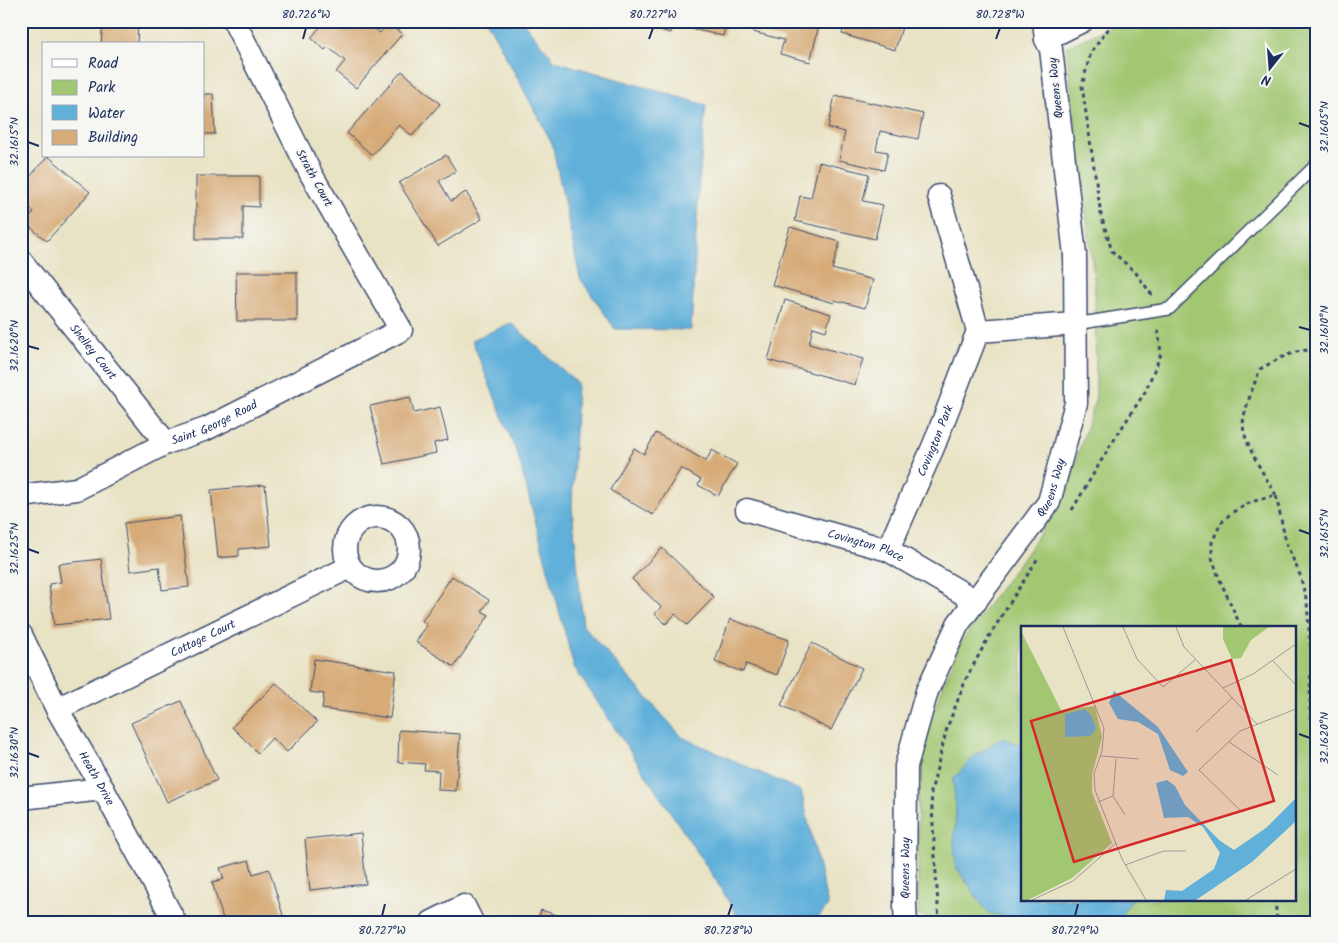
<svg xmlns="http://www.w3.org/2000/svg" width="1338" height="943" font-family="Kalam,sans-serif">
<rect width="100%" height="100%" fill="#f6f6f2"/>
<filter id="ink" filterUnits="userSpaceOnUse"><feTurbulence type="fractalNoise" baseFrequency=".02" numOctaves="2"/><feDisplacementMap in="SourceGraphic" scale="10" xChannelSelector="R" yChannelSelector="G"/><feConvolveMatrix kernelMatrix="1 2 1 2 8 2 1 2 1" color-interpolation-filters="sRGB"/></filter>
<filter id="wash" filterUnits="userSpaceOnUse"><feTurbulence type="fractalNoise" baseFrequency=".0096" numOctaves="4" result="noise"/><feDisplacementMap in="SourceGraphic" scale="20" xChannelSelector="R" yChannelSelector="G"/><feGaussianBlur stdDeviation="1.12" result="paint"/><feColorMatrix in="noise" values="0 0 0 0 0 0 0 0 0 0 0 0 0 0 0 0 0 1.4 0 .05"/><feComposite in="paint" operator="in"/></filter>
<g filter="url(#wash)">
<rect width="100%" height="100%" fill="#e9e3c5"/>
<path fill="#a2c772" stroke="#5e7b68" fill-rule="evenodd" d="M1122,21h195v901h-367l-32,-7v-133l14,-68 29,-72 69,-94 34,-50 32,-101 -1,-112 -29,-238zM1022,627h272v272h-272z"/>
<path fill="#60b0da" stroke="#3e709c" d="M487,21h35l33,40 151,44 -7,76 -8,149 -76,-1 -35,-51 -28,-135z
M511,323l66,60 -5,123 11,120 99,111 119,54 27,115 -14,16h-73l-26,-43 -141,-212 -56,-211 -46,-116z
M1002,738l20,7v154h110l-15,23h-82l-47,-9 -32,-46 -2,-23 2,-34 -3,-30 20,-23z"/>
<g id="blocks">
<path fill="#d7ab78" d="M103,21h35l-1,23h-36z
M325,21h41l14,12 8,-10 14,11 -46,54 -20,-16 9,-11 -17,-14 -3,3 -14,-12z
M632,21h41l-2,12 -39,-10z
M680,21h47l-4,15 -44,-10z
M755,21h65l-10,41 -30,-8 4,-14 -31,-8z
M846,21h58l-9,29 -53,-16z
M402,71l38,33 -28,32 -13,-11 -27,30 -25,-22z
M204,94h9l2,40h-11z
M835,95l88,19 -5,25 -38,-8 -4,19 12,2 -4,18 -45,-10 6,-28 -17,-4z
M446,155l10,16 -17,10 12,20 15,-9 16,27 -44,27 -39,-63z
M48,156l42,36 -43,49 -22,-18 9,-11 -13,-11v-14z
M819,162l50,12 -6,27 20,4 -8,34 -80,-18 5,-25 11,2z
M196,176h63v31l-16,-1v33h-47z
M790,227l50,15 -8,27 41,11 -8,28 -30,-8 -1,3 -62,-18z
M236,272h61v49h-60z
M785,300l46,14 -5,17 -13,-4 -4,17 54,15 -8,26 -87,-25z
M410,397l4,16 26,-6 8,33 -14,3 2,10 -52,11 -14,-58z
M656,433l50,28 6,-11 25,14 -19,32 -20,-11 3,-5 -20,-12 -28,47 -43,-25 24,-42 10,6z
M265,485l6,61 -32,3v7l-21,2 -7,-68z
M180,516l9,71 -27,3 -3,-23 -29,4 -6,-48z
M662,548l52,49 -27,28 -12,-11 -9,10 -11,-10 6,-7 -29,-28z
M101,559l8,60 -55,6 -5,-41 12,-2 -3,-18z
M452,576l37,24 -7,11 7,4 -35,52 -38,-25 11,-17 -5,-4z
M730,619l59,21 -12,35 -31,-11 -3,8 -28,-10z
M812,643l50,25 -31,62 -50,-25z
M314,659l82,12 -6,47 -68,-9 2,-15 -14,-2z
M276,683l41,39 -30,30 -15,-14 -14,15 -26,-26z
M181,701l36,79 -50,22 -36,-79z
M399,730l61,4 -4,57 -18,-1 1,-19 -15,-1 1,-6 -27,-2z
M361,833l5,51 -56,6 -5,-51z
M249,860l4,14 16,-5 16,53h-61l-12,-40 12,-3 -4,-11z
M541,910l25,8 -1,4h-28z"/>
</g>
</g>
<g filter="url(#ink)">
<use href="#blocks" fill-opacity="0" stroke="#3a4a6d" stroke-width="1"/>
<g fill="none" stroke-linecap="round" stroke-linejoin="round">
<defs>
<path id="service" d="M1075,324l94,-15 148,-145"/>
<g id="minor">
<path d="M1046,39l36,-18"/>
<path id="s1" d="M21,261l145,182"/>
<path d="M978,331l97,-7"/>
<path id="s2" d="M21,496l56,-7 89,-46 40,-14 195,-99 -90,-156 -77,-153"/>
<path id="s3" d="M747,510l141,40 88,51"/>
<circle cx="377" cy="549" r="32"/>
<path id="s4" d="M888,550l46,-105 44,-114 -39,-135"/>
<path id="s5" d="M21,635l36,74 46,80 72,133"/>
<path id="s6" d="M57,709l293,-142"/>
<path d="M21,798l82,-9"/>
<path d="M432,922l32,-16 8,16"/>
<path id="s7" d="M906,922l-1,-14 1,-142 21,-75 31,-67 91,-122 27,-99 -1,-148 -24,-206 -5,-10 -2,-18"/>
</g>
</defs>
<use href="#service" stroke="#3a4a6d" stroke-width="14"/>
<use href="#minor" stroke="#3a4a6d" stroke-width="25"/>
<path stroke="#3a4a6d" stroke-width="3" stroke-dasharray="4 4" stroke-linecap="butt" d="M1111,21l-2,7 -18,24 -9,34 19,129 11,36 24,22 16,22
M1276,495c-10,-17 -32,-51 -33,-70 0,-13 12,-43 17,-56 18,-10 36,-21 57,-19
M1072,510l38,-64 35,-54 16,-38 -3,-26
M1241,627l-22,-49 -7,-20v-16l9,-19 10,-10 20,-11 25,-7 10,48 14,32 7,27 4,50 -1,57 3,21 4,7
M1317,846v7
M1275,899l2,23
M939,922l-8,-130 16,-64 19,-49 22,-41 50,-80"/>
<use href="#service" stroke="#fff" stroke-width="11"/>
<use href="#minor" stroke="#fff" stroke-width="22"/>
</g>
</g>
<path fill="none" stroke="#1b2f5e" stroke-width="2" d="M303,39l3,-11M649,39l4,-11M996,39l4,-11M1299,123l11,4M28,142l11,4M1299,327l11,3M28,346l11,3M1299,530l11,4M28,549l11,4M1299,734l11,4M28,753l11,4M382,916l3,-12M728,916l4,-12M1075,916l3,-12"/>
<g text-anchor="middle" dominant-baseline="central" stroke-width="4" stroke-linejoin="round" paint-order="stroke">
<g font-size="12" fill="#1b2f5e" stroke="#f6f6f2">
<text transform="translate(1056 88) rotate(-96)">Queens Way</text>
<text transform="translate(314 178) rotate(61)">Strath Court</text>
<text stroke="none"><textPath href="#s1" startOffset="116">Shelley Court</textPath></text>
<text stroke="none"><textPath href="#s2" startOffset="209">Saint George Road</textPath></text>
<text stroke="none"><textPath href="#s4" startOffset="119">Covington Park</textPath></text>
<text stroke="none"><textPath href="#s7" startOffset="474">Queens Way</textPath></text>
<text stroke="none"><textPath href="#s3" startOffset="124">Covington Place</textPath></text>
<text stroke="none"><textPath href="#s6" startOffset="162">Cottage Court</textPath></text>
<text stroke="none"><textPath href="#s5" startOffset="162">Heath Drive</textPath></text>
<text stroke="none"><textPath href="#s7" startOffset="54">Queens Way</textPath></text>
</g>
</g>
<g transform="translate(1021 626)">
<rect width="275" height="275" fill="#e9e3c5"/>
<path d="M202,1h46l-18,13 -10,18 -9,1 -9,-20zM0,5l40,79 34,-4 7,31 -10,38v17l20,51 -40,35 -44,22h-7z" fill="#a2c772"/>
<path d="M93,65l44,36 30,45 -5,4 -13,-6 -12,-36 -20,-12 -20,-3 -9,-16zM64,83l6,6 5,13 -2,4 -4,4 -25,1v-23zM146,154l8,6 10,19 34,35 15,10 32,-22 30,-30v23l-44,41 -56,38h-32l2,-10 16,1 32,-22 6,-16 -17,-26 -15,-10 -24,1 -8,-35z" fill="#60b0da"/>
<path fill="none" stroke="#979b9c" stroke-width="1" d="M42,1l41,101 -2,23 -8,23 1,16 27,69 24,41M102,1l14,32 26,28 32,-27M155,1l8,20 73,77M251,34l24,25M202,62l30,-14 43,-30M175,106l37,-35M208,116l49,33M80,130l38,3M95,133l-3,37 12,19M77,176l15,-6M221,186l-43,-42 41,-39 56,-22M104,239l39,-14h22M11,274l41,-19 43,-38M225,274l50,-31"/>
<path fill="#d62828" fill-opacity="0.15" stroke="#d62828" stroke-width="2.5" d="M210,34l43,141 -200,61 -43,-141z"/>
<rect width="275" height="275" fill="none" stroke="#1b2f5e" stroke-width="2.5"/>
</g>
<rect width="1338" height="943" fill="none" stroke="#f6f6f2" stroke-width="55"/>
<rect x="42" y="42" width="162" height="115" fill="#f6f6f2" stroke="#9ea6b7"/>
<rect x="52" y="59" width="25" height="8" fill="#ffffff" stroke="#9ea6b7"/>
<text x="88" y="68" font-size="15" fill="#1b2f5e">Road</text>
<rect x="52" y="80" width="25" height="15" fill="#a2c772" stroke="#9ea6b7"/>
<text x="88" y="92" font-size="15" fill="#1b2f5e">Park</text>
<rect x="52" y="105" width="25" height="15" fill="#60b0da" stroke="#9ea6b7"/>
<text x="88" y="118" font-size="15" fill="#1b2f5e">Water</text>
<rect x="52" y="130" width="25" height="15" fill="#d7ab78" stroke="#9ea6b7"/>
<text x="88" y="142" font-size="15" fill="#1b2f5e">Building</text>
<g transform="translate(1270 68) rotate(197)" stroke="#f6f6f2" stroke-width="4" paint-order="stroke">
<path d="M0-4L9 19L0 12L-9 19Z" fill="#1b2f5e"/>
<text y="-8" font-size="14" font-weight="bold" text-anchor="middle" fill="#1b2f5e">N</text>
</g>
<rect x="28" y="28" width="1282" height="888" fill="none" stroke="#1b2f5e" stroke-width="2"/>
<g font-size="12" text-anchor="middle" fill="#1b2f5e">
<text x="306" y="18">80.726°W</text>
<text x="653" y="18">80.727°W</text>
<text x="1000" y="18">80.728°W</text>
<text transform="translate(1324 127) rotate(-90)" y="4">32.1605°N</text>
<text transform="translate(14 142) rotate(-90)" y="4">32.1615°N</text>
<text transform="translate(1324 330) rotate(-90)" y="4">32.1610°N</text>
<text transform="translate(14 346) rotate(-90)" y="4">32.1620°N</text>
<text transform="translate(1324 534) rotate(-90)" y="4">32.1615°N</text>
<text transform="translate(14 549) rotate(-90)" y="4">32.1625°N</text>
<text transform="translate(1324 738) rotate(-90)" y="4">32.1620°N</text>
<text transform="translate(14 753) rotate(-90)" y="4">32.1630°N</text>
<text x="382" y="934">80.727°W</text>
<text x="728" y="934">80.728°W</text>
<text x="1075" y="934">80.729°W</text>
</g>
</svg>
